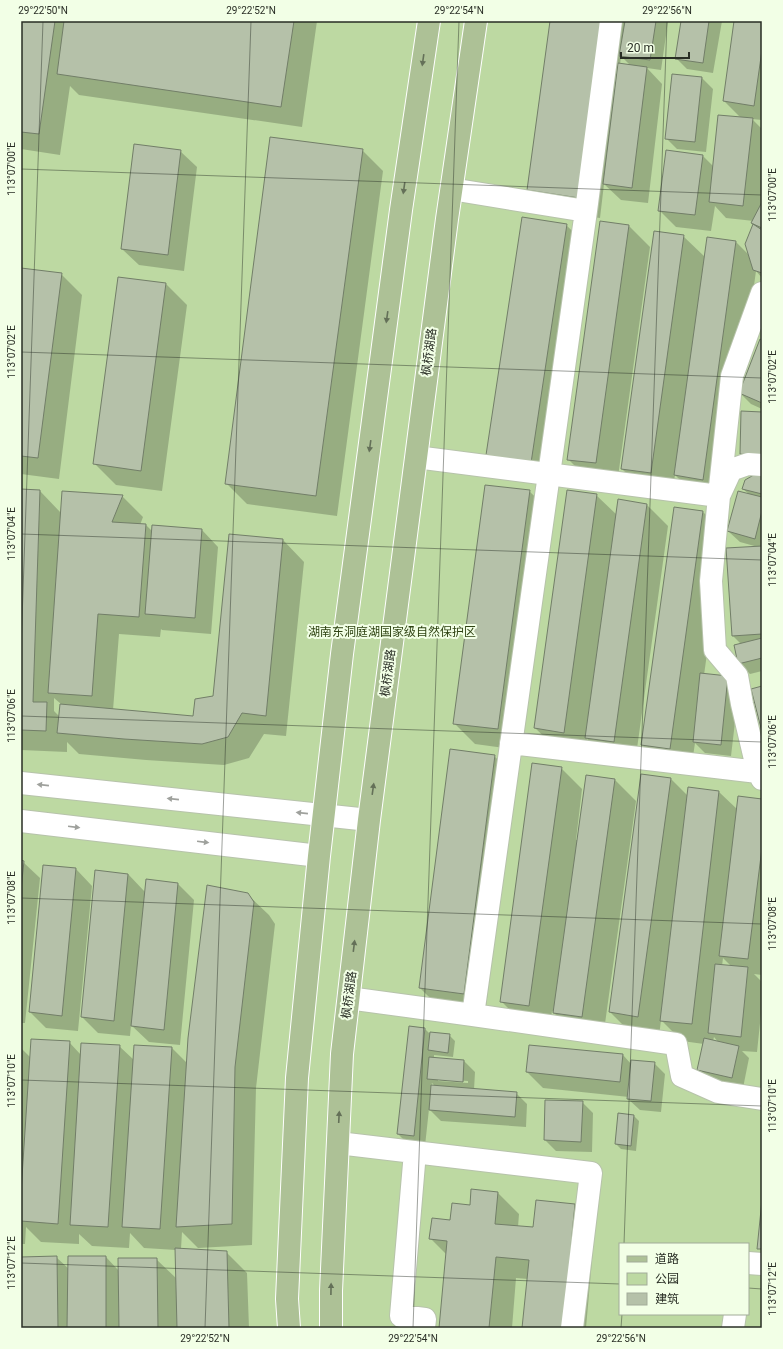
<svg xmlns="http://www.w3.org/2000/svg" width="783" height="1349" font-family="Roboto,'Noto Sans SC',sans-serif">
<rect width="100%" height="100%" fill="#e5f2d9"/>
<path fill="#bdd9a2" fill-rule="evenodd" d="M21,21h741v1307h-741zM620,1244h128v70h-128z"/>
<path fill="#0003" fill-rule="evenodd" d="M21,21h296l-15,106 -223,-32 -9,-9 -10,69 -39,-6z
M551,21h117l-7,49 -14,-2 15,16 -14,119 -27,-3 -17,-16 -4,34 -51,-7 -21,-21zM621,56l10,10 -11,-1z
M682,21h40l-9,52 -26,-4 -11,-11z
M735,21h27v99l-10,-1 10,10v65l-1,13 1,-2v73l-6,-7 -32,229 -28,-4 -21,-21 -3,19 -29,-4 -21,-21 61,-233 22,21 31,-15 14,14 -4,-12 8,-20v-3l-28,-3 -11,-12 -4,25 -35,-4 -17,-17 44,-54 11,11 27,-49 -17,-17z
M702,78l11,11 -7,63 -29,-3 -11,-11z
M362,150l21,21 -46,345 -90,-12 -21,-21z
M180,151l17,16 -13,104 -45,-6 -17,-16z
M566,225l22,21 -37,237 -43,-7z
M629,226l21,21 -33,237 -28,-4 -21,-21z
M21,269l40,5 21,21 -23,184 -38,-5z
M166,284l21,21 -25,186 -46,-6 -21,-21z
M762,341v68l-11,-5 -11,-11z
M762,474v197l-12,3 -11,-11 2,-19 -8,-8 25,-89 -18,-5 -12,-11 22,-36 -7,-6z
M21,490l19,1 21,22 61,-17 21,21 -3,8h6l7,7v-6l49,4 16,17 -7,87 -49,-4 -1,-1 -1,8 -41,-3 -6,76 81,7 20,-20 16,-162 53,5 21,22 -18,174 -22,-2 -15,24 -25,7 -78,-5 -67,-6 -12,-12v10l-46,-2zM54,698l7,6 -2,12 -5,-5z
M529,491l22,21 -32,238 -44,-6 -21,-21z
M596,495l21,20 1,-15 29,5 21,21 -33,237 -28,-4 -20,-20 -2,14 -28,-4 -22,-21z
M703,512l21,21 -20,142 23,2 12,11 -8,68 -26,-3 -10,-10 -4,27 -28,-4 -21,-21z
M494,756l22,21 -31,237 -44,-5 -21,-21z
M561,768l21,21 -6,51h2l37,-60 21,21 -33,237 -28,-4 -23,-23 -2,15 -28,-4 -21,-21z
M671,779l17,17 1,-8 30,4 19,18 24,-10v175l-8,-1 8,8v22l-5,48 -15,-1 7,7 -6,30 -34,-7 -11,-11 6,-26 -22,-3 -21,-21 -2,17 -28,-4 -21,-21zM723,958l8,8h-9zM714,1037l5,6 -6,-2z
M21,861l2,1 17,16 -15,145h-4z
M76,869l16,17 -14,145 -32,-3 -16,-16z
M128,874l17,18 2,-12 31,4 16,16 -14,145 -31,-3 -18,-17 -1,11 -32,-3 -16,-16z
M247,894l22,21 6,9 -19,164 -4,157 -54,3 -16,-16 -1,17 45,3 21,21 2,55h-228v-70l35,-1 13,12 37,-12 13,14 37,-12 21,20 -1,-29 -32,-2 -14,-15 -1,15 -37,-2 -13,-12v10l-38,-2 -15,-15 -1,17h-4v-196l10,10 38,-16 12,13 38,-9 15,14 38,-12 15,15z
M410,1027l15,2 4,4 20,2 6,6 -2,16 -19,-2v4l30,2 11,11 -1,18 42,3 11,11 -1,23 -85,-6 -12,-12 -4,37 -16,-1 -11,-11zM438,1079l30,2v2l-30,-2zM432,1083l4,4h-5z
M623,1055l9,10 22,-2 11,11 -4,38 -21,-2 -12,-11 1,-2 -86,-9 -16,-16z
M582,1102l11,11 -1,39 -36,-1 -11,-11z
M634,1116l5,5 -3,30 -15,-2 -5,-5z
M498,1193l21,21 -1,13 16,1 40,-23 21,21 -9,102h-63l5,-49 -12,-1 -4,50h-72l7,-73 -17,-17 41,-32z"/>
<path fill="#b5c1a9" stroke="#727e68" d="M21,21h34l-16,113 -18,-2z
M64,21h230l-13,86 -224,-33z
M550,21h52l-23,177 -52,-8z
M625,21h31l-6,39 -31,-4z
M681,21h28l-6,42 -28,-4z
M734,21h28v29l-8,56 -31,-5z
M618,63l29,4 -15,121 -29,-4z
M672,74l30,3 -7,65 -30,-3z
M718,115l35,3 -10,88 -34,-4z
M270,137l93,12 -47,347 -91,-12z
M134,144l47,6 -13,105 -47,-6z
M666,150l37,5 -8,60 -37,-4z
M762,202v26l-11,-5z
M522,217l45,7 -36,239 -45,-8z
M600,221l29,4 -33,238 -29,-3z
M753,224l9,6v43l-9,-3 -8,-26z
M654,231l30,4 -33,238 -30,-4z
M707,237l29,4 -33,239 -29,-5z
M21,268l41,5 -24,185 -17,-2z
M118,277l48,6 -25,188 -48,-7z
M760,339l2,1v63l-23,-10z
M741,411l21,1v43l-22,-1z
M759,472l3,1v21l-20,-5 3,-9z
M485,485l45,5 -32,239 -45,-5z
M21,489l19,1 -7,212h14l-1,29 -25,-1z
M567,490l30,4 -33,239 -30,-5z
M62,491l61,4 -11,27 34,2 -7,93 -41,-3 -6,82 -44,-3z
M738,491l24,6v14l-7,28 -28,-8z
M618,499l29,5 -33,238 -29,-4z
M674,507l29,4 -33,238 -29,-4z
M152,525l50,4 -7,89 -50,-4z
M229,534l54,5 -17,177 -24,-3 -14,24 -26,7 -78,-5 -67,-6 3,-29 133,12 2,-17 18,-3z
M762,546v88l-30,2 -6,-88z
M762,638v20l-24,6 -4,-19z
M700,673l28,3 -7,69 -28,-3z
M762,686v46l-11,-43z
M450,749l45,6 -31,239 -45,-6z
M532,763l30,4 -33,239 -29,-4z
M641,774l30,4 -33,239 -29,-5z
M586,775l29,4 -33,238 -29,-4z
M688,787l31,4 -27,233 -32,-3z
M738,796l24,3v49l-14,111 -29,-3z
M21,860l3,1 -3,29z
M43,865l33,3 -14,148 -33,-4z
M95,870l33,4 -14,147 -33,-4z
M146,879l32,4 -14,147 -33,-4z
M207,885l41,8 6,9 -19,165 -3,157 -56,3 12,-189z
M715,964l33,3 -7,70 -33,-4z
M409,1026l16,2 -11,108 -17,-2z
M430,1032l20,2 -2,19 -20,-3z
M704,1038l35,8 -7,32 -35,-8z
M31,1039l39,2 -12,183 -37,-3v-29z
M81,1043l39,2 -12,182 -38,-2z
M134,1045l38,2 -12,182 -38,-2z
M529,1045l94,9 -3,28 -94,-10z
M429,1057l35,3 -1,22 -36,-3z
M631,1060l24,2 -4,39 -24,-2z
M431,1085l86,7 -2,25 -86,-7z
M545,1100l38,1 -2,41 -37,-2z
M618,1113l16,2 -3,31 -16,-2z
M471,1189l27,3 -3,32 38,3 3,-27 39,4 -12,124h-41l7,-68 -33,-3 -7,71h-50l8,-87 -18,-2 3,-21 18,2 2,-17 18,2z
M762,1200v49h-5z
M175,1248l52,3 2,77h-52z
M57,1256l1,72h-37v-71z
M68,1256h38v72h-39z
M118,1258h39l1,70h-39z"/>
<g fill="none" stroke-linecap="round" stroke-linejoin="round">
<defs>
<path id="minor" d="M451,189l135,22
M416,457l303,39 13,-120 30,-83
M511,743l247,29 4,7
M758,772l-16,-68 -5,-28 -22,-26 -4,-69 8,-85 12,-26 17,-6 14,1
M348,998l125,17 113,-804 25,-190
M473,1015l203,29 6,32 36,16 44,7
M338,1143l253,30 -19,155
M415,1152l-14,164 24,3 -1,9
M748,1263l14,1
M733,1328l2,-14"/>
<path id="secondary" d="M21,783l348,37
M21,821l298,35"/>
<path id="primary" d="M289,1328l-2,-29 10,-221 22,-222 23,-202 59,-444 28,-189
M331,1328v-37l11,-237 27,-234 78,-601 29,-198"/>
</defs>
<use href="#minor" stroke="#b7c3ab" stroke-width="24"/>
<use href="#secondary" stroke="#b7c3ab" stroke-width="24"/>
<use href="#primary" stroke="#fff" stroke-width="24"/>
<use href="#minor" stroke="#fff" stroke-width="22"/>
<use href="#secondary" stroke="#fff" stroke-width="22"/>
<use href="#primary" stroke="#adc196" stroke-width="22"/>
</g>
<defs><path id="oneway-solid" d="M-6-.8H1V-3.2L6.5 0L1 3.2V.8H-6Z"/></defs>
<g fill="#647058">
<use href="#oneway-solid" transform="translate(423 60) rotate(98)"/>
<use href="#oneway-solid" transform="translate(404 188) rotate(98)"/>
<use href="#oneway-solid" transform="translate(387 317) rotate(98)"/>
<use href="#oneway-solid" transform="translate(370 446) rotate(98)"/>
<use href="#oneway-solid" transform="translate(373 789) rotate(-82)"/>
<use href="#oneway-solid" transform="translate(354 946) rotate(-83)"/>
<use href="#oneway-solid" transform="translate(339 1117) rotate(-87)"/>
<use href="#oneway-solid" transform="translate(331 1289) rotate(-89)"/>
</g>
<g fill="#9fa19d">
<use href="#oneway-solid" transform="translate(43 785) rotate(-174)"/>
<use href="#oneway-solid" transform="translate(173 799) rotate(-174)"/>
<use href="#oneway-solid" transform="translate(302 813) rotate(-174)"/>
<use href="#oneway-solid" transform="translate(74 827) rotate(7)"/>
<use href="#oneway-solid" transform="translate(203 842) rotate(7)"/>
</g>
<path fill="none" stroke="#292e25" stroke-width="1" stroke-opacity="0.45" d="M21,169l741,26M21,352l741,26M21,534l741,26M21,648l22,-627M21,716l741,26M21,898l741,26M21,1080l741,26M624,1244l43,-1223M21,1263l599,21M748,1288l14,1M205,1328l46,-1307M413,1328l46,-1307M621,1328l1,-14"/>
<g text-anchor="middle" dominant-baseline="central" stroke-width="4" stroke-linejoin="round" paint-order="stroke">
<g font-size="12" fill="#292e25" stroke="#f2ffe6">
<text transform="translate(429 352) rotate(-83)">枫桥湖路</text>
<text transform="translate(388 673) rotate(-83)">枫桥湖路</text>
<text transform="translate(349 995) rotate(-83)">枫桥湖路</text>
</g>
<g font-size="12" fill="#2e4312" stroke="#f2ffe6">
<text x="392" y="632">湖南东洞庭湖国家级自然保护区</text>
</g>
</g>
<rect width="783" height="1349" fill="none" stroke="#f2ffe6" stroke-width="44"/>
<rect x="619" y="1243" width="130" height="72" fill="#f2ffe6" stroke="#a2ab99"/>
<rect x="627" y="1256" width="20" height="6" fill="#adc196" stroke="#a2ab99"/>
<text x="655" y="1263" font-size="12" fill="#292e25">道路</text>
<rect x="627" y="1273" width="20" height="12" fill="#bdd9a2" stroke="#a2ab99"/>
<text x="655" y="1283" font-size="12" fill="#292e25">公园</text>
<rect x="627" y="1293" width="20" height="12" fill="#b5c1a9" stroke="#a2ab99"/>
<text x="655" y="1303" font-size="12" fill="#292e25">建筑</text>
<path d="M621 52v6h68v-6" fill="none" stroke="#292e25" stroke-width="2"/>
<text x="627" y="52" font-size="12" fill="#292e25" stroke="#f2ffe6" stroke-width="3" paint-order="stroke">20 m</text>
<rect x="22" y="22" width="739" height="1305" fill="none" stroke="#292e25" stroke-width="1.5"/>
<g font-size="10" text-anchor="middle" fill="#292e25">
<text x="43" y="14">29°22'50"N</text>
<text x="251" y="14">29°22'52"N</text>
<text x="459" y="14">29°22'54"N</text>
<text x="667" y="14">29°22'56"N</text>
<text transform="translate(11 169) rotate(-90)" y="4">113°07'00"E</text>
<text transform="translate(772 195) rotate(-90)" y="4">113°07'00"E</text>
<text transform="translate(11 352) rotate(-90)" y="4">113°07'02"E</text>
<text transform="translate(772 377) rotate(-90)" y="4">113°07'02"E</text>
<text transform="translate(11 534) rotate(-90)" y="4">113°07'04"E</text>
<text transform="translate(772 560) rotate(-90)" y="4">113°07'04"E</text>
<text transform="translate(11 716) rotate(-90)" y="4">113°07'06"E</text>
<text transform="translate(772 742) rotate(-90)" y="4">113°07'06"E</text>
<text transform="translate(11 898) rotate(-90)" y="4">113°07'08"E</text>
<text transform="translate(772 924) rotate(-90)" y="4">113°07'08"E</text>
<text transform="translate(11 1081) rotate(-90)" y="4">113°07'10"E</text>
<text transform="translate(772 1106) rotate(-90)" y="4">113°07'10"E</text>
<text transform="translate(11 1263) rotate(-90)" y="4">113°07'12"E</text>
<text transform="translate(772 1289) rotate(-90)" y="4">113°07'12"E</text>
<text x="205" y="1342">29°22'52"N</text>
<text x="413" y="1342">29°22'54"N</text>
<text x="621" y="1342">29°22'56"N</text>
</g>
</svg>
